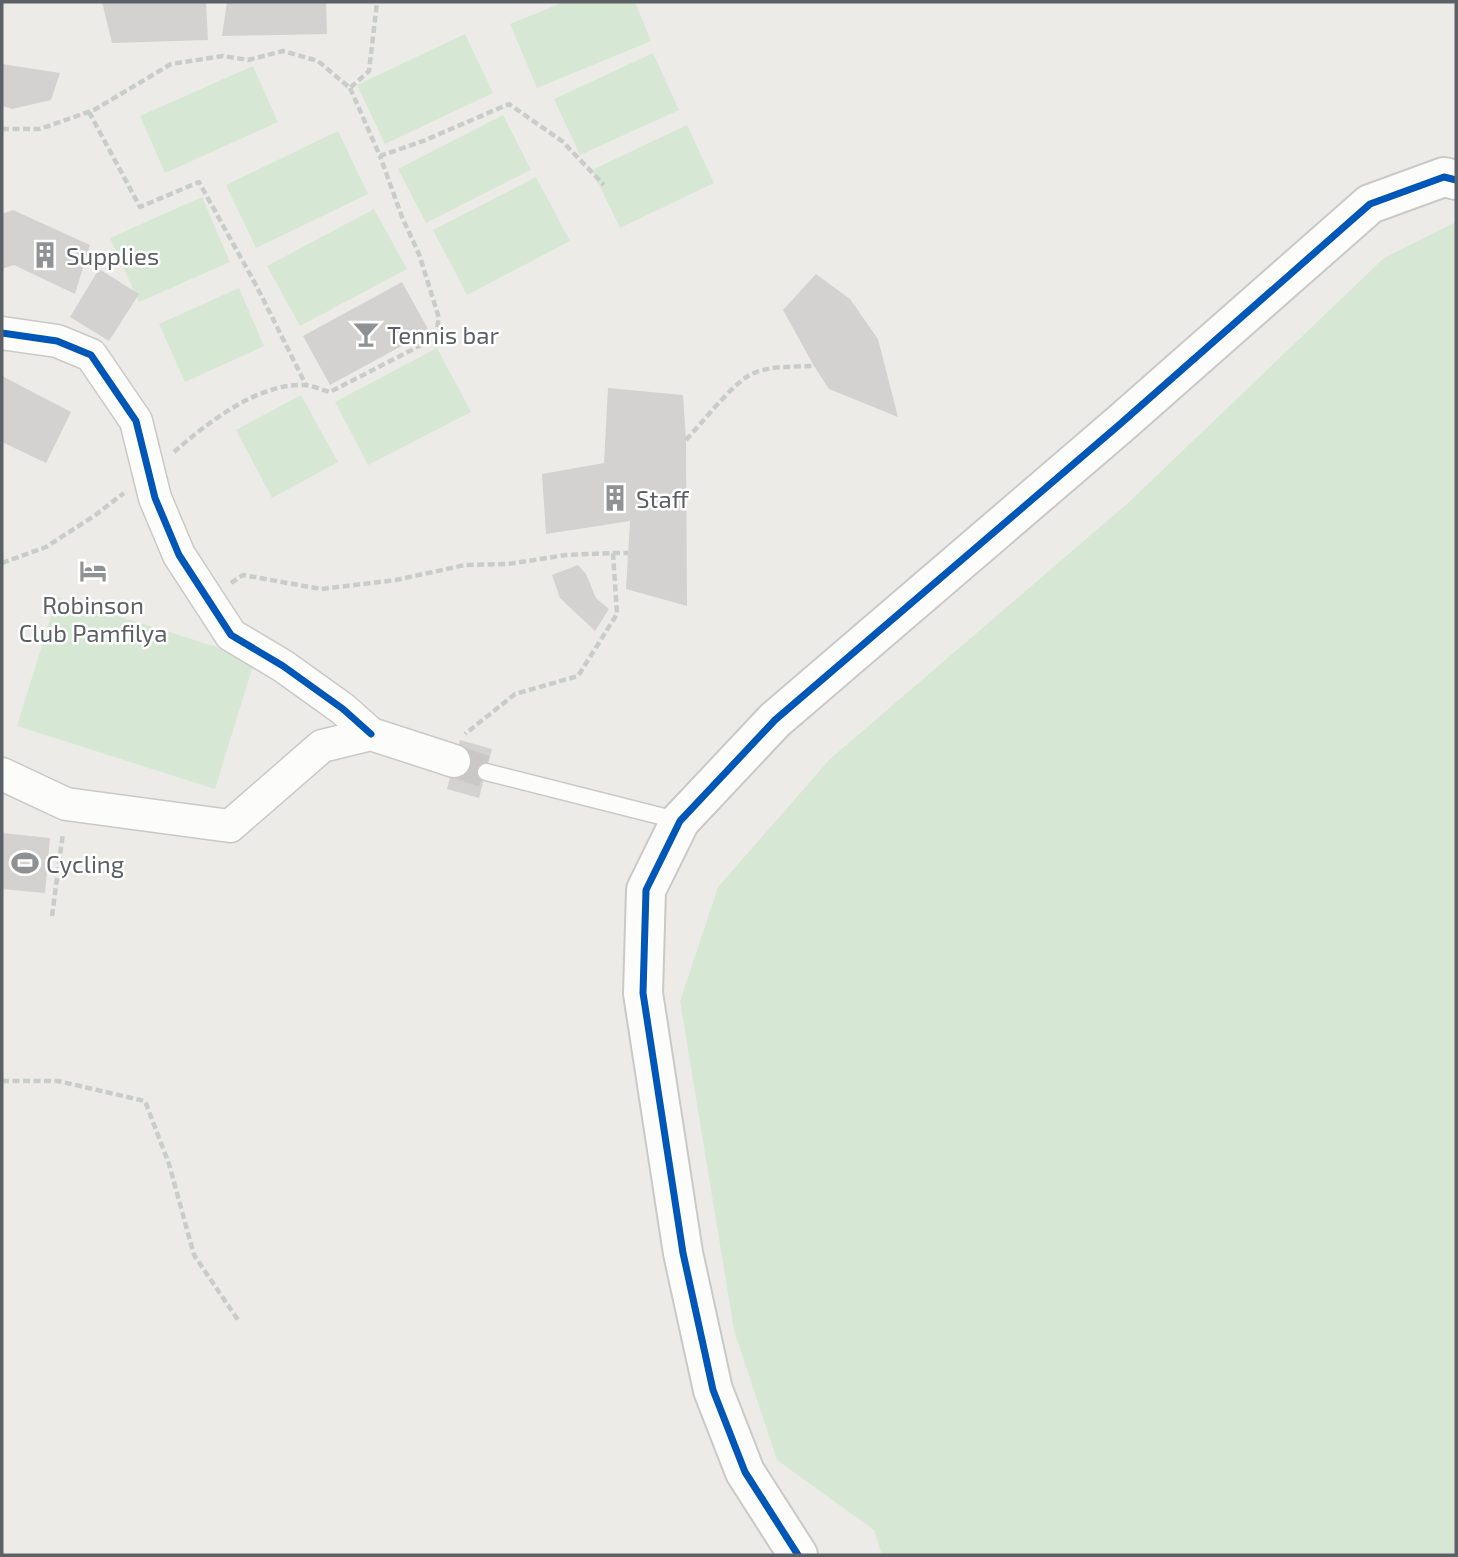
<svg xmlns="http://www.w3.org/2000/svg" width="1458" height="1557" font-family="'Exo 2',sans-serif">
<rect width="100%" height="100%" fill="#edebe7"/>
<path fill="#d6e8d3" d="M564,2h71l16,39 -114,47 -27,-64z
M465,34l28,59 -108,51 -28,-59z
M653,53l26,57 -99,45 -26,-56z
M253,66l25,56 -113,51 -25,-57z
M503,115l28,55 -105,53 -28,-54z
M687,125l27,58 -94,45 -28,-58z
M338,131l30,63 -112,54 -30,-63z
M536,177l34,64 -103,54 -34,-65z
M202,197l28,65 -91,40 -29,-64z
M374,209l33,60 -107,57 -33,-60z
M1456,222v1333h-574l-8,-25 -97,-70 -43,-130 -54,-329 38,-114 112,-128 298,-256 256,-245z
M239,288l25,58 -79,36 -26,-58z
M437,348l34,64 -103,53 -33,-63z
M301,395l37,67 -66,36 -36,-68z
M57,597l198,62 -40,130 -198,-63z"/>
<path fill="#d3d2d0" d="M102,2h104l2,38 -96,3z
M227,2h99l1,32 -105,2z
M2,64l58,9 -9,27 -39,9 -10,-3z
M13,210l77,35 -15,49 -61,-29 -12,4v-55z
M99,269l40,25 -30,47 -39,-24z
M816,274l34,25 28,40 20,78 -69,-28 -15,-23 -31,-56z
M402,282l27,49 -99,54 -27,-49z
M2,376l69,36 -25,51 -44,-21z
M608,388l75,7 3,45 1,166 -61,-17 4,-68 -84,13 -4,-60 62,-11z
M578,565l8,9 10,24 13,11 -14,22 -35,-33 -8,-23z
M460,740l32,9 -13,49 -32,-9z
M2,833l48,5 -5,55 -43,-4z"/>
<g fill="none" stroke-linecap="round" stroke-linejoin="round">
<path stroke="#c9c8c6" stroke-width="32" stroke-dasharray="32 16" stroke-linecap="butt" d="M454,761l32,11"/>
<defs>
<path id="service" d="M486,772l194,49"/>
<path id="minor" d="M2,333l55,8 34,14 45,66 19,77 24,57 52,80 52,31 60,43 28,25
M2,774l64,30 164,22 92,-80 49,-12 83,27"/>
<path id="tertiary" d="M798,1555l-53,-83 -32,-82 -30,-137 -40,-260 3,-103 34,-69 95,-101 344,-295 251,-221 74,-27 12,3"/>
</defs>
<use href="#service" stroke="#c9c9c8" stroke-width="19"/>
<use href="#minor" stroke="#c9c9c8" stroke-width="35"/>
<use href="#tertiary" stroke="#c9c9c8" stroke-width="42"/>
<path stroke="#c9cdca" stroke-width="4.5" stroke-dasharray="7 3.5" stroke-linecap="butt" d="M350,88l30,68 43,-15 86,-37 53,37 42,44
M89,112l51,95 59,-25 58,105 49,98
M2,129h38l54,-19 77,-46 52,-8 25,4 35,-9 35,10 32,27 19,-17 8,-69
M686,440c16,-17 43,-52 62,-64 18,-11 46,-9 66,-10
M174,452c33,-29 84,-69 130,-67 8,0 18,5 26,7l99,-51 7,-8 3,-15 -20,-64 -17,-37 -22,-61
M613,553h15
M2,563l44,-16 48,-31 30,-23
M231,583l12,-8 78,14 75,-9 69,-15 43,-1 58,-9 47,-2 4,61 -39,62 -63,18 -50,40
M52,916l11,-83
M2,1081h56l87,20 24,63 25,91 44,65"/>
<use href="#service" stroke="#fcfcfb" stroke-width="16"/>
<use href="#minor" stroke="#fcfcfb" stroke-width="32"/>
<use href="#tertiary" stroke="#fcfcfb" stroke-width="38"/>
<defs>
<path id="cycleway" d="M2,333l55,8 34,14 45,66 19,77 24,57 52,80 52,31 60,43 28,25
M798,1555l-53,-83 -32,-82 -30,-137 -40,-260 3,-103 34,-69 95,-101 344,-295 251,-221 74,-27 12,3"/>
</defs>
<use href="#cycleway" stroke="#fff" stroke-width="11"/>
<use href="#cycleway" stroke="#0057b8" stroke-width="7"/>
</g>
<defs>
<symbol id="building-bare" viewBox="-9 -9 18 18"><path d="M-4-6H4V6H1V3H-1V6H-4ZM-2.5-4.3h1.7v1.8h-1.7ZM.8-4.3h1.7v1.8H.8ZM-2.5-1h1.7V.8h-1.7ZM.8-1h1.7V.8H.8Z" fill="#8f9192" stroke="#fff" stroke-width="2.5" paint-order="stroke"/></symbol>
<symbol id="bar-bare" viewBox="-9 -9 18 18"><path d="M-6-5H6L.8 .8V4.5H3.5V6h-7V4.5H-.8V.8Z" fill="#8f9192" stroke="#fff" stroke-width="2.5" paint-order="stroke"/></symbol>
<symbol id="hotel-bare" viewBox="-9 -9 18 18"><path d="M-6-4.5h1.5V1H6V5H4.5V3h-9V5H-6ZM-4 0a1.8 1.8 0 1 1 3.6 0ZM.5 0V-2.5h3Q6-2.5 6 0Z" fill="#8f9192" stroke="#fff" stroke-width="2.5" paint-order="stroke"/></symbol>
<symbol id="stadium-bare" viewBox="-9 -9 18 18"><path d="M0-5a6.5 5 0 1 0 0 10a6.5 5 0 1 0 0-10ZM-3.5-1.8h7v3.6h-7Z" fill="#8f9192" stroke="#fff" stroke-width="2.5" paint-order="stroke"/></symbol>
</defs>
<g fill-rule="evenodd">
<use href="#building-bare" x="26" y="236" width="38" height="38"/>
<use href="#bar-bare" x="347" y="315" width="38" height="38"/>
<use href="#building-bare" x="596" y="479" width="38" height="38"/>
<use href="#hotel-bare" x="74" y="552" width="38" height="38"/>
<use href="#stadium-bare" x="6" y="844" width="38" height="38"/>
</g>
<g text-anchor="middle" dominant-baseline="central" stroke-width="5" stroke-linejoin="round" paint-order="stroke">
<g font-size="24" fill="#5d6165" stroke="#fff" text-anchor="start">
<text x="66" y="255">Supplies</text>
<text x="387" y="334">Tennis bar</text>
<text x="636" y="498">Staff</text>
<text x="93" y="604" text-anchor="middle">Robinson<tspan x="93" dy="28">Club Pamfilya</tspan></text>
<text x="46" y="863">Cycling</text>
</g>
</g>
<rect width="1458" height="1557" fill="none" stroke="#5d6165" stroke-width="7"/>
</svg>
